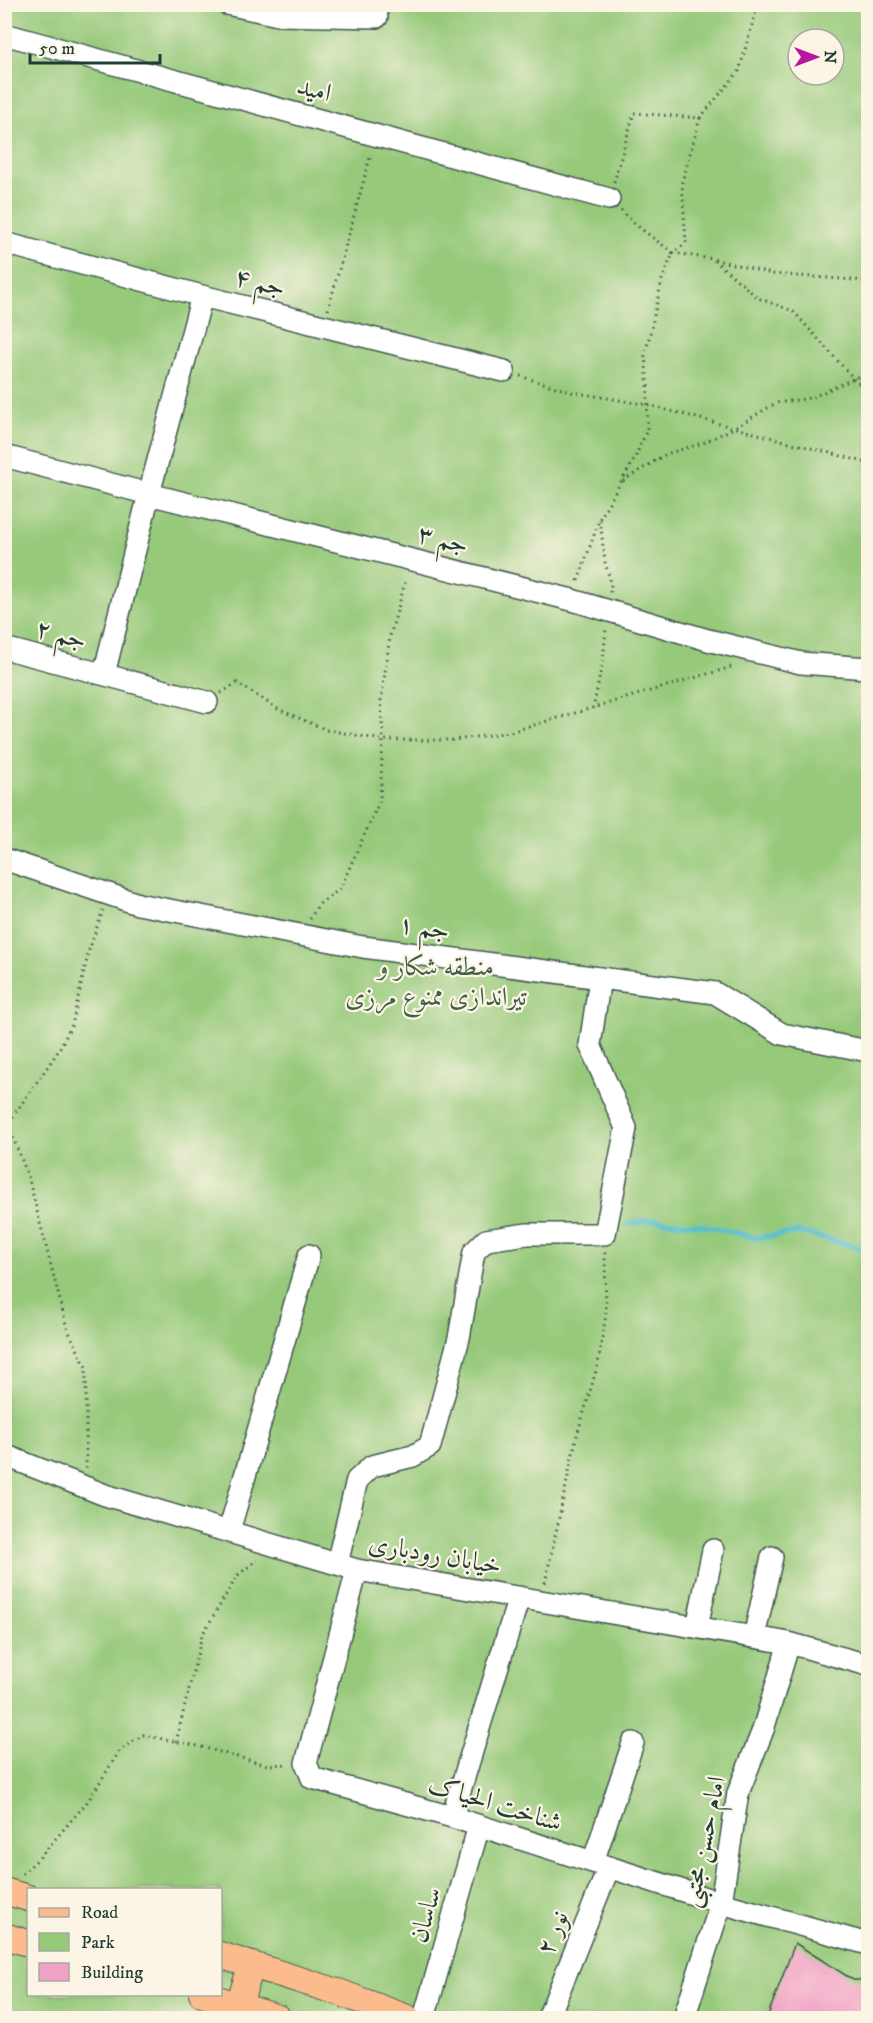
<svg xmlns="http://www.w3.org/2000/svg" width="873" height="2023" font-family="'IM FELL DW Pica',Amiri,serif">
<rect width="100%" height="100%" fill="#fcf5e5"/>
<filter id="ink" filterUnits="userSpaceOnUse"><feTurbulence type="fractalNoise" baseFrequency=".0167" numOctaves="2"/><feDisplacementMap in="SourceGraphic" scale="12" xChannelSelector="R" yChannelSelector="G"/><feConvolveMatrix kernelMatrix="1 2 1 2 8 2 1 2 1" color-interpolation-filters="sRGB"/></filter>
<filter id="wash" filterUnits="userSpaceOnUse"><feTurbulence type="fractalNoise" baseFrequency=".008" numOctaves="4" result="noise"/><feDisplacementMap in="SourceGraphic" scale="24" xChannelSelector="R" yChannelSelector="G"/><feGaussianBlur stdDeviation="1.35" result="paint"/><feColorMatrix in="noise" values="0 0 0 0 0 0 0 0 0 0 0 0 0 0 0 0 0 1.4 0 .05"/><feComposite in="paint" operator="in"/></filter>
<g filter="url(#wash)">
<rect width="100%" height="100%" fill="#f3e9cf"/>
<path fill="#96c97a" stroke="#5a8357" stroke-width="1.5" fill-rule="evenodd" d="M5,5h863v2013h-863zM798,39h36v36h-36zM28,1890h192v104h-192z"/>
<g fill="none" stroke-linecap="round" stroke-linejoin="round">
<path stroke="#54bfcf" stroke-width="5" d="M628,1224l26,-4 49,5 53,13 44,-6 68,18"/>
</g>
<g id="blocks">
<path fill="#f1a3c6" d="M795,1943l58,37h15v38h-101z"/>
</g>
</g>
<g filter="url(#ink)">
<use href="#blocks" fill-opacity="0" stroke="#3f574b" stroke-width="1.5"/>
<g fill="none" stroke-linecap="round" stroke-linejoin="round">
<defs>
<path id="minor" d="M227,4l51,11 99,2
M4,34l605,165
M4,243l198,53 302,75
M4,456l145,38 423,106 136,40 93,23 67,5
M4,648l203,54
M104,674l45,-180 53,-198
M4,859l134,45 225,43 352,46 67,41 86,17
M4,1455l101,40 252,75 432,73 79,22
M229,1531l80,-276
M337,1564l20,-84 15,-14 41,-10 17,-10 29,-108 15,-86 12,-12 41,-6h78l21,-106 -36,-83 10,-67
M357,1570l-51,193 6,15 140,39 269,86 147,41
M697,1627l16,-77
M754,1637l18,-80
M452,1817l67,-220
M593,1862l40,-119
M424,2018l55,-192
M548,2018l61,-151
M684,2018l37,-115 17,-110 25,-63 26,-87"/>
<path id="major" d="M4,1891l24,7
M4,1936l24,7
M220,1955l121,38 66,25
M202,1994l76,24
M238,2006l14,-41"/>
</defs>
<use href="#minor" stroke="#3f574b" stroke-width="24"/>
<use href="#major" stroke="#3f574b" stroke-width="28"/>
<path stroke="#3f574b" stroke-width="3" stroke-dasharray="1.5 4.5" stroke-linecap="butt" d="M700,118l-18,64 4,61 -13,10 40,6 59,15 96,7
M614,182l20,-69 66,5 39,-47 19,-67
M714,260l44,38 35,13 61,68 14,12
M328,310l43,-156
M520,376l52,16 76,13 220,58
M623,481l43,-27 37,-11 31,-15 42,-25 35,-5 57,-26
M600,520l5,42 6,22 -1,9
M578,581l22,-63 34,-58 13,-30 1,-44 -3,-30 17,-76 11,-27 -37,-28 -15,-15
M221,693l16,-10 41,26 49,21 56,10h71l56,-8 225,-66
M593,709l10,-49 3,-31
M310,919l8,-14 22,-16 40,-89 3,-60 -2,-39 9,-65 16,-57
M4,1115l24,61 39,152 19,39v101
M9,1122l48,-69 15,-28 17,-75 14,-40
M545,1583l31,-144 22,-75 8,-50 -1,-63
M176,1742l26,-107 36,-60 19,-15
M22,1874l17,-16 49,-57 32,-51 23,-15 55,11 69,19 22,-1"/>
<use href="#minor" stroke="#fff" stroke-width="21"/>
<use href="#major" stroke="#fbbb8d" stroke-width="26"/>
</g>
</g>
<g text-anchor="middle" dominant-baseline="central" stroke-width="4.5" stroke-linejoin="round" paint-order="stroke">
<g font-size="26" fill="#1f3d34" stroke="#fcf5e5">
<text transform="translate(314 90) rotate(15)">امید</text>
<text transform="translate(260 283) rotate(14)">جم ۴</text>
<text transform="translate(443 540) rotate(14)">جم ۳</text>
<text transform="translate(61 635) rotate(15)">جم ۲</text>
<text transform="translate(424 928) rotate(8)">جم ۱</text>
<text transform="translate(435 1555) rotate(10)">خیابان رودباری</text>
<text transform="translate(495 1804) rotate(17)">شناخت الحیاک</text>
<text transform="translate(704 1842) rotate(-78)">امام حسن مجتبی</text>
<text transform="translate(426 1915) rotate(-74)">ساسان</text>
<text transform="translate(553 1933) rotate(-68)">نور ٢</text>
</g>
<g font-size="26" fill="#3d6046" stroke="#fcf5e5">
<text x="436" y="967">منطقه شکار و<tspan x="436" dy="30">تیراندازی ممنوع مرزی</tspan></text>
</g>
</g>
<rect width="873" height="2023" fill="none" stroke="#fcf5e5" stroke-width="24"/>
<rect x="27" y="1888" width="195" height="108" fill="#fcf5e5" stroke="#a4ab9e" stroke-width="1.5"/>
<rect x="39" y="1908" width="30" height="9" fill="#fbbb8d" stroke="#a4ab9e" stroke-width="1.5"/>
<text x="81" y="1918" font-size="18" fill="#1f3d34">Road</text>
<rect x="39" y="1933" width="30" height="18" fill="#96c97a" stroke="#a4ab9e" stroke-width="1.5"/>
<text x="81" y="1948" font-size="18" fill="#1f3d34">Park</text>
<rect x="39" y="1963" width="30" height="18" fill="#f1a3c6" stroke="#a4ab9e" stroke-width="1.5"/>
<text x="81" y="1978" font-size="18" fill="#1f3d34">Building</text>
<g transform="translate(816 57) rotate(90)"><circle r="28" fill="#fcf5e5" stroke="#a4ab9e" stroke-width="1.5"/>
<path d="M0-4.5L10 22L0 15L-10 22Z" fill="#b5179e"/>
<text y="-9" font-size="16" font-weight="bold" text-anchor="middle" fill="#1f3d34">N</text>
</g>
<path d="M30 54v9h130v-9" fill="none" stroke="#1f3d34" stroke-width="3"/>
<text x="39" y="54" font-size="18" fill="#1f3d34" stroke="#fcf5e5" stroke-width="4.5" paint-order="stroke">50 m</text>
</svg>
